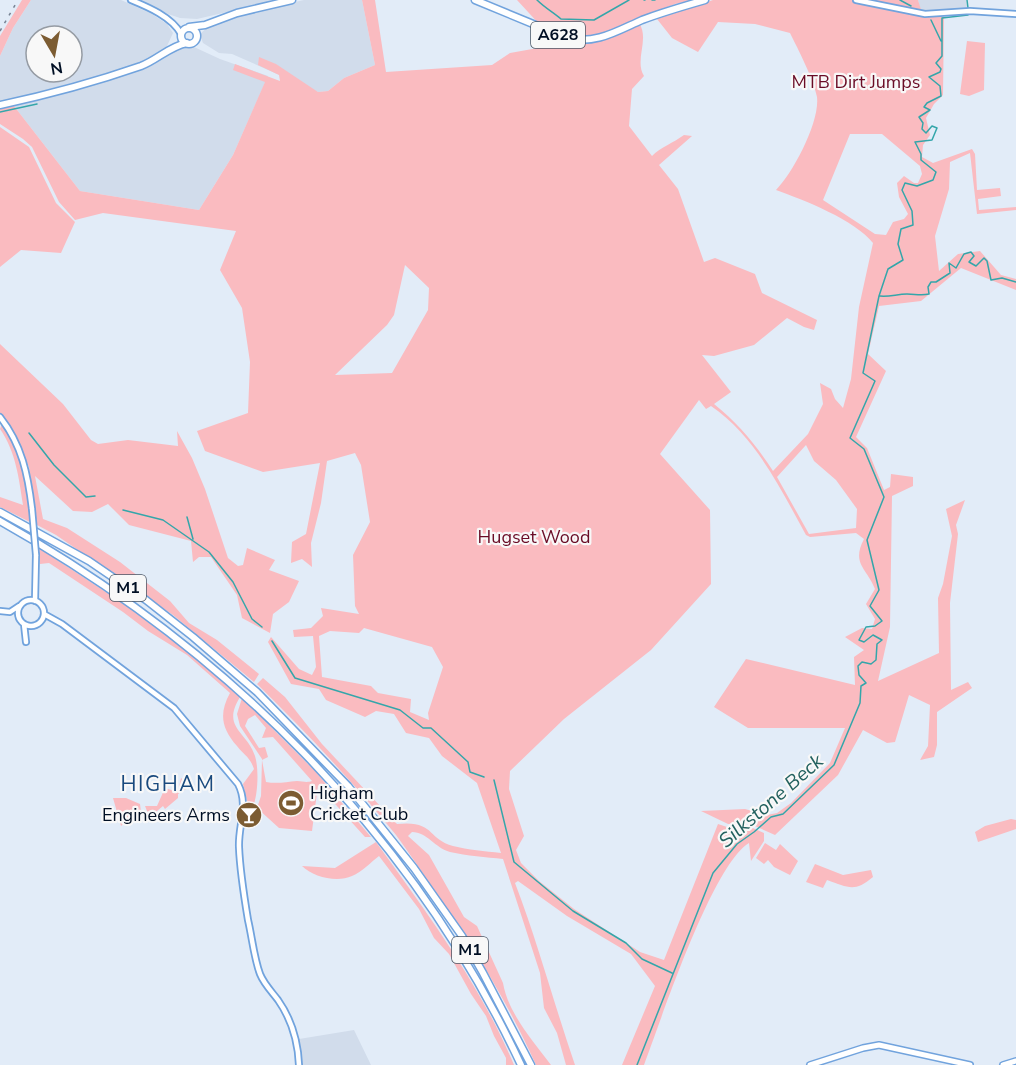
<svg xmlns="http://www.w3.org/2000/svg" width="1016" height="1065" font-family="'Nunito Sans',sans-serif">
<rect width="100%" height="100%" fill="#e2ecf8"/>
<path fill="#d1dceb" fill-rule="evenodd" d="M31,0h90l31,14 15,10 6,9 -6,13 -11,8 -20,10 -48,15 -88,23v-46l13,-28zM36,36h36v36h-36z
M139,0h140l-82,19 -17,-1 -12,-4z
M304,0h58l13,65 -31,13 -16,13 -10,1 -86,-38 -13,-1 -16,-10 -2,-5v-5l7,-6 33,-13z
M918,0h48l1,6 -2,5 -44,2z
M194,47l26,12 48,17 -35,79 -34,55 -119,-19 -66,-85 128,-37 40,-21z
M354,1030l17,35h-69l-3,-26z"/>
<path fill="#fabbc0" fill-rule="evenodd" d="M22,0h9l-18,28 -13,28v-20z
M362,0h13l11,72 106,-7 18,-12 39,-7 13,-6c27,8 52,-7 77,-17 11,16 -5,37 5,53l-12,13 -3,37 23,30c9,-9 21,-13 32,-21l8,1 -33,29 19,24 26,73 11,-4 40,16 7,19 55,27 -3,10 -10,-3 -17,-9 -33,27 -40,11 -12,-1 29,37 -17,12c25,20 42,41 59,67l35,-37 15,-30 -3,-21 11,6 4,10 8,9 8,-29 8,-72 14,-64c-18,-23 -69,-43 -97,-53 17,-17 44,-68 41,-93 -3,-17 -19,-48 -27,-64l-35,-9 -37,-2 -20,30 -26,-14 -15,-19 56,-19h205l5,16 21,1 -1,78 -9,9 -8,14 4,17 -7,10 -1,12 11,6 39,-14 3,5 2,36 23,-2 1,8 -23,3 1,11 37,-3v3l-39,4 -7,-61 -20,9 -1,27 -14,47 4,35 19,-17 22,-3 36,-19 -36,19 21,24 15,4v11l-55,-22 -40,33 -42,5 -11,48 18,17 -30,66 11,11 17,42 6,-3 1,-13 22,3v9l-21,10 -2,131 -12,54 61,-28 -1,-55 5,-14 9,-48 -6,-27 19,-9 -9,25 2,9 -8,69 1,87 17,-8 4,6 -35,24v33l-3,12 -14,3 8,-14 2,-41 -21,-10 -14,47 -8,1 -24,-13 -25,45 -63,60 -27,-12 -20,1 -27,-13 44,-2 22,6 10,-2 14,-10 39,-40 15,-35h-97l-34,-21 32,-48 109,26 -1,-28 10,-7 -19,-13 17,-9 10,1 3,-10 -9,-15 9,-15c-8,-21 -24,-25 -11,-50l-8,-6 -46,4 -4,-2c-26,-47 -50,-98 -95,-129l-5,3 -7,-9 -39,54 50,56 1,74 -60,66 -87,69 -54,52 -1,18 15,47 -8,14 5,13 18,18 35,28 66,43 24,8 54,-136 9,3 21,-1 16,7v8l-13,20 -2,-18c-37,22 -88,177 -105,222h-22l33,-79 -24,-32 -64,-38 -49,-35 -3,2c23,60 39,121 60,182h-9l-9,-32 -13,-25 -4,-35 -37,-114c-17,-2 -36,-3 -53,-7 -15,-4 -23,-20 -38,-20l-4,4 21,19 35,62 13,9 26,57c5,30 30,58 48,82h-15c-29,-64 -65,-123 -106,-181 -11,-16 -22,-33 -34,-49 -43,-53 -90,-103 -139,-151l6,-6 22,19 37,47 75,80c38,-4 30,15 56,22 15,4 32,5 48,7l-24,-70 -35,-27 -13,-18 -23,-5 -12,-19 -18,-3 -11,6 -39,-17 -7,-11 -28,-5 -23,-42 3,-5 28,32 13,6 4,-8 -3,-31 -19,1 -1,-7 18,-2 12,-12 -2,-8 38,6 -4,-8 -2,-51 17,-33 -9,-57 -6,-12 -28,8 -6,42 -10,40 1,24 -10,-8 -11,4 1,-21 14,-8 14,-71 -57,9 -58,-21 -8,-20 51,-18 2,-51 -8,-54 -22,-38 16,-39 -133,-18 -28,7 -16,-18 -27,-55 -9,-8 -23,-15v-15l14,-3 66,85 119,19 34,-55 32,-73 -32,-12 2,-6 45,17 -1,-6 -21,-10 1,-8 17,7 42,28 10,-1 16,-13 31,-13zM850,134h32l38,32 2,8 -4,9h-4l-10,-7 -7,7 2,14 9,17 -4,5 -11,3 -7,13 -11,-1 -52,-34zM405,265l24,23 -1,22 -36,63 -57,2 52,-50 7,-10zM806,445l8,16 22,19 21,29 -1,19 -47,6 -32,-57zM364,628l68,19 11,20 -15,46 1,7 -19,-8 1,-13 -33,-6 -7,-7 -49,-9 -3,-41 11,-5 29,2z
M517,0h175l-17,4 -80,32 -20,1 -35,-12z
M967,41l18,2 -1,47 -15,6 -9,-2z
M0,127l29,20 27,56 19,19 -14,31 -40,-3 -21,17z
M0,344l63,60 28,36 7,4 30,-4 50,6 -1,-15 15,27 13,31 23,69 10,8 5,-1 4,-17 28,12 -6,10 30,11 -10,21 -16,12 -3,19 -28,-15 -5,-23 -26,-38h-12l-6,5 -2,-21 -62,-16 -21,-21 -16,8 -19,-1 -38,-35 8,43 24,9 53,34 50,39 19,22 28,17 42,34 -5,8 -81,-67 -117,-80 -19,-10 -8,-58 -19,-41 -10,-13z
M2,424c22,30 24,63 28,98l-30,-15v-10l23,8c-4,-26 -7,-53 -23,-76z
M39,548l85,56 73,55 43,38c-19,31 7,34 15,59 4,13 3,38 -2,51l-5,-3 -5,-20 11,-15c-4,-12 -10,-14 -17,-23 -16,-18 -18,-33 -7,-53l-43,-38 -39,-24 -25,-19 -74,-49 -9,1z
M242,698l73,73 56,66h-6l-47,-52 -6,46 -33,-3 -22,-20 4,-12 1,-37 -22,-33 -3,-12zM255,715l11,13 -4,10 11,-1 39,44c-6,2 -9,0 -15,0 -11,1 -20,3 -31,1l-4,-22 6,-3 -3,-10 -6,1 -14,-22 3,-7z
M181,778l10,8 -13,8v4l-13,11 -2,-3 -6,5 -1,4 -3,2 -6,-6 -2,-5h12l8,-18 13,4z
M113,798h13l14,6 1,8 -5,1 -15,13z
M1011,819l5,1v9l-38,13 -3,-10 10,-6z
M376,842c51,71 104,142 138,223h-8v-7l-12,-22 -8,-20 -15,-22 -22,-40 -15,-16 -15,-29 -40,-53c-8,6 -17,16 -27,20 -15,7 -39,1 -50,-10l33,2z
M765,843l11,7 4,-6 18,17 -8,14 -16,-8 -6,-7 -4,4 -8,-6z
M815,864l28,11 28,-5 2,7c-19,16 -25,10 -46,3l-4,8 -17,-6z"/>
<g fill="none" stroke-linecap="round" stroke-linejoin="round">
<path stroke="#34a6aa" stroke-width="1.5" d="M537,0c8,8 16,12 24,19l33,1 35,-20
M644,0h1
M652,0h3
M900,0l11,6
M967,0l1,8
M931,20l10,21
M0,112l37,-8
M880,296c10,1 17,-2 27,-2 8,0 14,2 22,0l-1,-7 3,-5h5l14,-9 -1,-10 7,5 8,-14 7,-2 3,4 -5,6 7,4 8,-8 3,3 4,19 11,-2 14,4
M29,433l25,32 32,32 9,-1
M123,510l40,10 46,32 24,30 19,37 10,8
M187,517l6,22
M272,641l23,37 105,32 23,18h8l37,34 2,10 14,5
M494,780l20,82 59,49 53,32 16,16 30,14
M637,1065l76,-192 24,-29 17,-12 17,-15 12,-3 51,-49 26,-62 1,-17 5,-3 -7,-8 -1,-9 4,-4 9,2 5,-4 1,-16 5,-4 -9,-5 -9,7 -5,-2 7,-13 9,-1 7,-5 -12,-15 9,-16 -12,-50 17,-43 -20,-48 -14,-11 25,-57 -12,-8 16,-77 9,-27 15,-9 -5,-16 3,-15 12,-4 -1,-14 -10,-21 3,-7 12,3 16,-6 3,-8 -15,-12v-6l-6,-12 17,-2 5,-12 -5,-2 -6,7 -4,-4 1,-6 -4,-6 11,-7 -6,-3 3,-4 14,-7 -1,-10 -11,-9 11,-5 1,-3 -5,-6 6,-7v-38l26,-3v-2"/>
<defs>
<path id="secondary" d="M131,0c17,7 41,17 50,34
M856,0l69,14 45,-3 46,3
M0,417c22,28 28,58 32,92
M18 613a13 13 0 1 1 26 0a13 13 0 1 1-26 0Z
M35,601l1,-46
M0,611l10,1 9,-6
M44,614l18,10 112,84 64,76c11,21 0,41 1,63 1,24 5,49 9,73 4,17 6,38 12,54 4,10 12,18 18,26 14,20 20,41 21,65
M24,624l2,18"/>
<path id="primary" d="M810,1065l53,-17 16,-3 91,20
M1003,1065l13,-4"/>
<path id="highway" d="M475,0l92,38c28,7 50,-7 75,-18 21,-8 42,-14 63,-20
M189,27l16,-2 32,-12 55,-13
M181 36a8 8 0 1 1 16 0a8 8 0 1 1-16 0Z
M0,105c47,-10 95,-23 141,-39 16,-6 29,-20 46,-23
M0,512l89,49 57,39 47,37 64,55 91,94 66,82 48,68 21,37 48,92
M0,521c223,125 412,311 521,544"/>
</defs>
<use href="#secondary" stroke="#71a3dd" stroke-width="8"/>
<use href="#primary" stroke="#71a3dd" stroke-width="8"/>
<use href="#highway" stroke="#71a3dd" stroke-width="9"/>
<use href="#secondary" stroke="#fff" stroke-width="4.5"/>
<use href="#primary" stroke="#fff" stroke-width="5"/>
<use href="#highway" stroke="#fff" stroke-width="6"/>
<path stroke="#778394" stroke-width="1.5" stroke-dasharray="3 6" stroke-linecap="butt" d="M0,31l18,-31"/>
<defs>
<path id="secondary-bridge" d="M32,509l4,46"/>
</defs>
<use href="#secondary-bridge" stroke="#71a3dd" stroke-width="8" stroke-linecap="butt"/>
<use href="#secondary-bridge" stroke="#fff" stroke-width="4.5"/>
</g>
<defs>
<symbol id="stadium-disc" viewBox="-11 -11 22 22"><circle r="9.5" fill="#7c5c32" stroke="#f8f8f8"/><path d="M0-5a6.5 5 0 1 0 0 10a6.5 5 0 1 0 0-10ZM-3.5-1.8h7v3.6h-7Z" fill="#fff"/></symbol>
<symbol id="bar-disc" viewBox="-11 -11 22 22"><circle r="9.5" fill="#7c5c32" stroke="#f8f8f8"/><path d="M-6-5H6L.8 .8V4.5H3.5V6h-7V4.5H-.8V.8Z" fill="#fff"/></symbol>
</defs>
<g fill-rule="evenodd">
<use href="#stadium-disc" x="276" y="788" width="30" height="30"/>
<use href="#bar-disc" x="234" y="800" width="30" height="30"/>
</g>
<g text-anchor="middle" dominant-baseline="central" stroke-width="4.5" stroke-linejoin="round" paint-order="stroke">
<g fill="#f8f8f8" stroke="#4a5564" stroke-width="1.5">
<rect x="531" y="22" width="54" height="26" rx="4.5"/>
<rect x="110" y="575" width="36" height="26" rx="4.5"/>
<rect x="452" y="937" width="36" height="26" rx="4.5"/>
</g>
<g font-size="16" font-weight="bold" fill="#000f24">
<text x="558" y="35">A628</text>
<text x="128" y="588">M1</text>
<text x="470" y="950">M1</text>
</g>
<g font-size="18" fill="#6a0c26" stroke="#f8f8f8">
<text x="856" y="82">MTB Dirt Jumps</text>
<text x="534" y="537">Hugset Wood</text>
</g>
<g font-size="18" fill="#000f24" stroke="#f8f8f8" text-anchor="start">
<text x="310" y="793">Higham<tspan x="310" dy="21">Cricket Club</tspan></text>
<text x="230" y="815" text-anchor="end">Engineers Arms</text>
</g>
<g font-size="20" font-style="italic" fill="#22615f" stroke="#f8f8f8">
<text transform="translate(771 801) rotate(-41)">Silkstone Beck</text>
</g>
<g font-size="21" letter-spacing="1.5" fill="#1a4a7e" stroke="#f8f8f8">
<text x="168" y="784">HIGHAM</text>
</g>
</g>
<g transform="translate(54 54) rotate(170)"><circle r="28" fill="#f8f8f8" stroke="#959ba3" stroke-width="1.5"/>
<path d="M0-4.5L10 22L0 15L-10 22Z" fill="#7c5c32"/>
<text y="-9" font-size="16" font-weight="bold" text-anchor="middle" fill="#000f24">N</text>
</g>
</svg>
